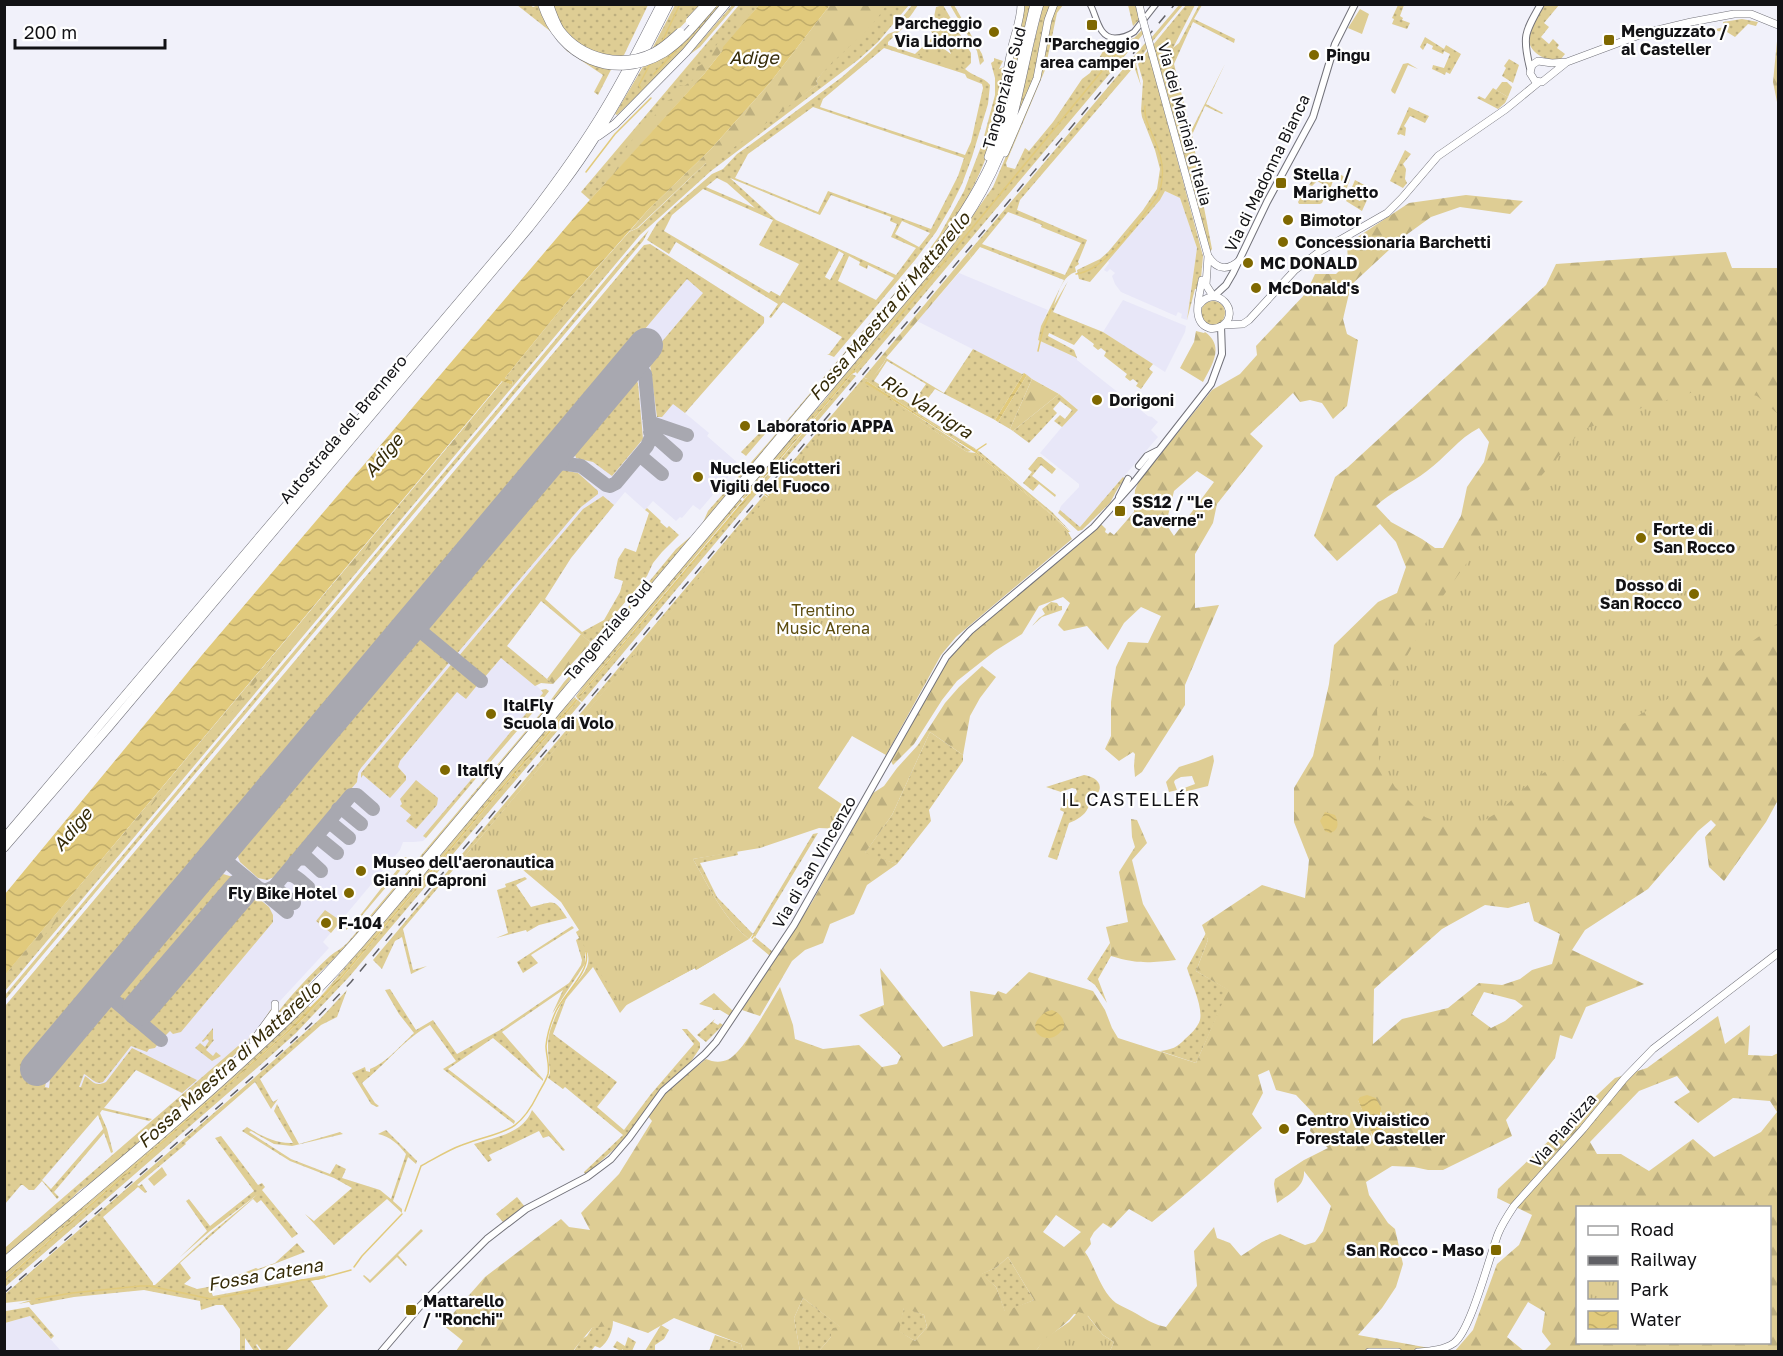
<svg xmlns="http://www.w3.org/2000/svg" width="1783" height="1356" font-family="'Golos Text',sans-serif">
<defs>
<pattern id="grass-dots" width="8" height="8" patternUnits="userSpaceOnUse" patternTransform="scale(1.5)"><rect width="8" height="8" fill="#decd94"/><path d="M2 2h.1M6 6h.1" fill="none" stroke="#bdaf7f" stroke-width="1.8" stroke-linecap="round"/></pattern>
<pattern id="forest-firs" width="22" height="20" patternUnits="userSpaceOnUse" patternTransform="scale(1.5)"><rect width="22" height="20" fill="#decd94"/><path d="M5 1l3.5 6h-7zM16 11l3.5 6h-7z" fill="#bdaf7f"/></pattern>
<pattern id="park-tufts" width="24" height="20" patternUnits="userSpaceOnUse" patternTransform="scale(1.5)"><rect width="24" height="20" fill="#decd94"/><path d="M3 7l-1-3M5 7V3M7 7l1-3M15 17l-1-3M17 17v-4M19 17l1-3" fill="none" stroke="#bdaf7f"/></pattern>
<pattern id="water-waves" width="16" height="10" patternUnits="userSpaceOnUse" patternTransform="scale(1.5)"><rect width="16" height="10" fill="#e1ca7c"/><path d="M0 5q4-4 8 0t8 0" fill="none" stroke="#c0ac6a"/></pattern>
</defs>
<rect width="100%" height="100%" fill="#f1f1fa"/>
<path fill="#e8e7f8" d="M1165,191l15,7 17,50 -10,72 -6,-2 1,-4 -4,-2 -2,4 -55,-24 -6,-8 -3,-8 3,-3 -5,-4 -3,3 -3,-2 5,-7 -1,-2 52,-61z
M650,244l114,73 1,2 -1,4 -79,90 24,20 -2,3 32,28 -39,46 -7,-5 -11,13 -2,-1 -4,4 -23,-20 -8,9 -20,-18 -54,66 -26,41 -4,2 -34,45 46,38 -12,-1 -5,2 10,10 -120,143 -3,3 -9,1h-11l-3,8 -77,92 6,6 -49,53h-3l-18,26 -20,22 -54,46 -49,-25 -102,120h-5l-6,-5h-2l-16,19v-196z
M959,273l89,37 -7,16 -3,14 39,18v2l71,56 4,1 6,5 -7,8 7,7 -78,90 -19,-11 -3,-3 3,-7 18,-19v-3l-39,-31 37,-44 -19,-16 -31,-17 -3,-3 -2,1 -105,-53z
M1123,300l63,26 -1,6 -20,40 -62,-40z
M30,1316l31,35 -56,1v-29z"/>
<path fill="url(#grass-dots)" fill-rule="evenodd" d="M541,4l107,1 -24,50 -8,5 -18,35 -4,-3 9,-17 -36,-24 -17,-20 -33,-26h13l3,2z
M733,4l3,1 -36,42 -11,8z
M675,5h27l-33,34 -17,10z
M717,5h6l-49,56 -57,54 -2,-1 29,-49 36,-22z
M739,5h20l-63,77 -106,118 -9,-8z
M886,5h23l-31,37 -20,18 -147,111 -71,64 -635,756v-16l498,-594 9,4 1,-4 -8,-3 60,-74 64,-72 9,-4 68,-65 112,-79 -2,-3 12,-16 37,-34z
M912,5h6c-7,10 -12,20 -25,24z
M943,5l28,48v10l-6,6c7,7 19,8 25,16l-2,19 -16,53 -10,27 -12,24 -14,24 -21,28 -81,97 -7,-3h2l13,-17 -59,-35 -12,16 -2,-1 9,-13 -102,-62 -7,12 -22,-14 10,-17 18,-17 37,-32 11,-5 14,-15 13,-9 92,-68 28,-25 18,-18 15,-6 -15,14v3l27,9 18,-17 3,6 15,11c-6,-19 -18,-14 -22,-27l5,-10 2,-10zM884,48l81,26 2,4 15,6 1,4 -12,54 -6,13 -145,-48 3,-8zM813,107l151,51 -6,18 -27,53 -103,-38 -10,21 -83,-34 13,-24zM717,178l10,5 28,25 -49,-21zM730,178l90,37 11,-20 60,22 -1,4 7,3 -6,13 25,11 -20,27 -120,-55zM703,189l70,31 -14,25 40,19 -19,32 -9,-5 -2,2 -105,-62 8,-16zM902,221l28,12 -11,14 -24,-13zM839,251l5,3 -14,26 -5,-3zM849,256l11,6 -1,3 8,4 1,-4 26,13 -18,22 -38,-19z
M950,5h4l28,49 2,7 -4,4 -3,-14z
M1024,5h6l-18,79 -12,41 13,-74z
M1050,5l-14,68 -22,50 29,-117z
M1056,5h7l-6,8 -12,57 -39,93 1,4 8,2 10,-21 4,3 24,-29 29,-43 8,-6 15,-25 29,-10 9,-9 1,4 -287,341 -2,-4 13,-17 -124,146 -3,-3 64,-76c13,-11 24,-24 33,-39l130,-159 25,-35 43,-102 7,-22 10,-51z
M1128,5h7l5,14 -7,7z
M1179,5h4l-31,37 -1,-4z
M1186,5h9l-22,43 6,-5 20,-38h3l-8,14 41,20 -1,4 -41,-21 -19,42 17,67 34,-67 -19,40 17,9 -1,1 -17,-8 -13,29 6,33 -1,3 15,78 -2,3 -57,-207z
M1398,5h6l-4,11 3,2 -1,2 8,3 -3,6 -15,-5 2,-5 -2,-1z
M1542,5h17l-15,18 5,4 -8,10 8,7 4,-5 6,6 -2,3 8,6 -4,5c-17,4 -37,-9 -32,-29 2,-9 9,-18 13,-25z
M1742,19l16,3 -2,4 -8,-2 -13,13 -8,-5 -10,-1 -1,-2 8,-2 -1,-5z
M1425,37l19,12 2,-4 15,9 -11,20 -4,-2 -1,3 -13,-6 1,-4 11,3 6,-14 -6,-3 -1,3 -11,-5 1,-3 -6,-3 -4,7 -3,-3z
M1146,42l2,5 -12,17 5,22 -6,-17h-3l-112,131 -3,10 70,30 -9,22 1,2 -4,3 1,5c-13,3 -18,21 -22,33l14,-24 -15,31 50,20 50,32 -4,5 4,3 -12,17 -5,-3 2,-3 -5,-4 -3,2 -5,-4 2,-3 -23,-18 2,-4 -5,-4 -3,2 -5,-4 1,-2 -12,-9 -8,10 -25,-12 -1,3 26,14 3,8 -39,-18 3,-14 23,-46 -84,-33 -9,11 -2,-4h-2zM1008,212l34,13 -1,2 40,16 -16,32 -83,-31z
M1148,50l55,206 -3,33h-5l-8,31 10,-72 -17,-50 -15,-7 -5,9 -70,82 -11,-3 -2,-9 23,-11 8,-7 35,-42 14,-21 3,-20 -5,-19 -13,-33 -1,-6 2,-30 -5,-17z
M994,58l9,3 -4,8 7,-3c-5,28 -9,58 -18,86 -10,29 -26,57 -42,82l-189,226c-22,20 -37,44 -56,67l7,-16 60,-68 147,-174 24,-33 25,-45 18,-47 13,-49v-17l-4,-15 3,-2z
M1509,59l10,6 -6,18 -11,-7 4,-8 -2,-2z
M1493,88l15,9 -3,6 -7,6 -21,-11 2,-2 6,3z
M1409,107l20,9 -4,7 -15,-7 -6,10 2,2 -1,8 -5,-2 -1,1 -2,-1z
M1405,150l6,4 -8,10 3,5 -1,10 2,4 -4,5 -13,-7z
M1315,176l16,7 -9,20 -2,1h-21l-1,-2 4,-7h6l2,-4 3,1 -1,4 5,4h3l6,-14 -9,-5 -5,5 -3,-1z
M1355,180l17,9 -10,22 -16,-10 2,-5 12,5 3,-9 -8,-3 -6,5z
M649,230l-6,11 -638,759v-5l54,-64 564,-672z
M650,244l114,73v6l-79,90 -12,-9 -11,13h-5l-8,-60 54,-64 -16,-14 -659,783 19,16 -2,9 4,1 2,-17 59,-70h3l47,40 -5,7 -6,1 -2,3 -16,-6 -28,36c-8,3 -13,-5 -19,-8l-5,13h2l4,-11c9,6 10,11 21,6l26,-34 65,32 -15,13 -46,-23 -32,38 48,11 -3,2 -47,-11 -2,3 7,16 6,23 -2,1 -7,-20 -50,59 5,5 -2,2 -15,-18 -8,9h-5l-6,-5h-2l-16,19v-198l639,-761zM98,1115l5,14 -52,60 -9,-9z
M1201 313a12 12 0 1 1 24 0a12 12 0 1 1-24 0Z
M973,349l49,25 2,-1 -29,47 -60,-31 -16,21h-1v3l58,36 -6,-1 -10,-6 -93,-61 -1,2 105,68 -4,1 -48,-31h-3l-59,-29 -85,102 -2,2 -4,-3 98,-116 2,2c7,-1 18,-14 20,-21l58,35zM887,361l39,23 -9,13 4,3 -5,8 -42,-27z
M852,374l4,2 -95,112 -2,-3z
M1027,375l5,4 -22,50 -12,-7z
M635,379l3,4 5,56 -31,37 -19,-14 -17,-4 -3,-9 57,-69z
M1059,394l19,16 -16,17 -8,-6 6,-6 5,4 7,-9 -12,-9 -7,8 4,4 -28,30 -16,-12z
M768,424l3,3 -25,29 -5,-4z
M979,451l73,61 19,20 -22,-20 -72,-60z
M1038,457h3l15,12 -4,5 -11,-9 -9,11 24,19 -1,2 -16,-13 -6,7 -10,-8 9,-11 -4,-3z
M562,470l16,3 20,18v3l-17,13 -126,149 -33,-27 131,-156z
M1123,477l2,2 -7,9 -8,15 -28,27 -4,1 -20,-18 2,-3 20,17z
M755,489l4,2 -177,211 -4,-3z
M764,495l4,3 -365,431 10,41 14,-4 -16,8 -9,-37 -7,4 -13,28 -9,-9z
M603,496l11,9 -43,53 -26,41 37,33 22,-12 16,-28 3,-11 -9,-3 4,-19 7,-11 11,4 13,-39 -4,-3 2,-2 14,13 -1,1 7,6 2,-2 10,9 3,-3 -20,20 -9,11 -6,13 -52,62 -5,4 -49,-41 -34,45 46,38 -12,-1 -6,3 -34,-28 -17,20 -26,-21 125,-148z
M739,498l3,3 -165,197 -1,-2 20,-28z
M690,537l1,1 -102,122 -15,14 -20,28 -206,243 -35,34 -18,22 -33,33c19,-28 43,-55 68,-78 6,-5 13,-8 18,-14l197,-234 19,-26 27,-30 85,-103z
M419,633l33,26 -91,109 -3,5 -1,9 -80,94 -10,4 -9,-2 -18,-16 -2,-5 2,-10z
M454,661l2,3 23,19 -13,16 -9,-7 -57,69 -2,6 8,9v4l-16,18 -27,-23 -2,3v-5z
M546,689l3,2 -3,4 -60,70 -2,-1 59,-71 -2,-3z
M575,697l1,2 -234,276 -59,60 -278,244v-7l60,-52 30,-23 10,-11 202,-181 4,3 251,-299z
M578,700l3,3 -232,274 -53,56 -39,35 -252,219 -1,-6 295,-258 42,-44 172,-203 5,1 -3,-3z
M930,732l33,23v6l-34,49 2,11 -34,43 -33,-10 28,-39z
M481,768l2,2 -57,68 -3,-2z
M1084,775c7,1 19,6 15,16 -1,3 -5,4 -7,7 -2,4 -2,6 -4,10 -3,7 -11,12 -19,15l-12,37 -9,-3 16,-45 -4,-2 3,-9 12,-5 2,-4 -1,-3 -4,-1 -11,4 -15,-5z
M416,780l22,18 -1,7 -21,24 -10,-8 5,-6 -11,-9 2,-2 -2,-5z
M818,833l-63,104 18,15 -3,4 -18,-15 3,-4 -2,-3 -4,5c-25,-20 -40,-52 -56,-80l44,-8 1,4 -38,8 17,34 36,37 60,-100z
M405,857l5,2 -51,60 -13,11v-3l3,-4 2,1 5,-5 -1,-1h3l25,-32 -1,-1h3l12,-15 -1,-2h2l4,-5 -1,-2z
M223,874l10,3 36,30 4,8v7l-92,110 -8,2 -3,-3 -8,8 -48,-42 100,-119z
M525,877l2,2 -11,6 15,22c24,-5 22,-10 36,11l-28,7 -12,7 -1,-2 -30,8 12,-5 -11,-43 9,-3 -1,-3z
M572,926l2,2 -43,27 7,8 -15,10 -6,-11z
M576,932l4,3 163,7 -47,28 -1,-2 -66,34 -9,11 -27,-46 -27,32 -13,35 64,48 -20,25 27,23 27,-36 43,-50 -12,-15h5l13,14v5l-12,18 -67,77 -31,28 -5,3 -1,-2 39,-37 -58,-48 -2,2 -15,-11 2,-5c-1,-14 -4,-29 0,-42 4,-12 9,-24 16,-35 8,-13 28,-27 21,-44h-2v12l-33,50 11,-24 -61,42 41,47v2l-50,-43 -45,31 67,52 -1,3 -71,-55 13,-8 -26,-36c-26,14 -45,40 -68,58l13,20 4,3 -2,1 -6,-3 -19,-31 13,-6 1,4 4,1v-3c16,-6 31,-24 44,-36l-15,-19 -14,-24 5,-1 26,41 17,-10 24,34 43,-24 69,-47 12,-18 1,-5 -6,-20 3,-2z
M1206,933l2,7 -12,31 33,19 -33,73 -36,-12c11,-1 18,-4 25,-12 5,-4 13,-12 15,-19 3,-14 -9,-38 -13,-52z
M1110,943l1,13 -13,23 9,24 -12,-18 -8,-6z
M347,990l-10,27 -16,8 -61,54 13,23 5,-3 -7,10 -16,-27 -70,61 1,1 -49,41 2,1 3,-2 5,8 -2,1 -7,-6 -35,30 50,66v2h2l56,-52 47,-39 -48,37 -31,27 28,-27 -21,-30 3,-2 21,27 44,-35 -39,-53 6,-2 37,49 4,-2 3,4 -3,3 36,44 -6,4 -31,-38 -4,3 -4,-4 -73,64 11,15 -7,6 13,5 11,-2 48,-19 2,1 17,-6 22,-20 8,9 -95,37 3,7 112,-21 1,3 -15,3 17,25 -42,45h-24l-5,-7 -1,1 4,6h-6l-9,-13v13h-5v-22l-17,-24h-7l-15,5 -1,-9 -56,-11 -70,7 -43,8 -2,-3 -11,2 13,-4 -26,3 -1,-8 249,-216 68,-61z
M273,1006v4c-50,65 -114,115 -176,169l-17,11 -20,20 -55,47v-9l233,-202 5,-1 16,-18z
M715,1019l-2,3 5,3 2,-2 3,2 -17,17 -9,-7z
M213,1028v11l1,1 -8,10 7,6 3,-4 5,4 -9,5 -17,-13 5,-5 5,4 4,-6 -2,-2 -4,3 -1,-1z
M277,1104l22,40 41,-12 3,2 -51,12 -18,-2 -23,-13 -2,1 42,27 39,15 6,-10 10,5 -4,9 38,12 11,9 15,-45c-8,-10 -15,-17 -28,-20l8,-4 31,31 -1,3 -8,-7 -15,44 9,8v4l-15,-14 -53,46 -29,-31 9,7 38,-33 -18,-10 -44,-17 -48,-30 5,-4c14,9 29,17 46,16l-19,-32z
M532,1110l33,40 -2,1 -14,-15 -6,2 -4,-7 -50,24 3,5 -4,2 -14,-18c21,-7 49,-10 58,-34z
M517,1197l8,10 -22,15 -7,-8z
M1008,1257l26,43 -29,12 -9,-25 -15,-13 16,-7z
M803,1298l39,30 -11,9 -12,14h-19l-6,-33z
M4,1307l2,4 23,-4 25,29 -3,3 -21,-23 -25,7z
M904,1307l20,8 3,12 -12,14 -17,-10z
M613,1321c0,10 -5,21 -13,27l-5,-2 -4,5 -18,1 9,-13 5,-3 5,-8z
M661,1325l8,5 -5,9 -9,6v6h-10z
M715,1335l26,9 2,7h-34z
M628,1337l8,5 -4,9h-9v-2l-2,2 -8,-4 4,-6 8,5z"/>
<path fill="url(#forest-firs)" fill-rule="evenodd" d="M830,5h56c-16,29 -50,49 -70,76l2,3 -106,80 -6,-1 -69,65 -8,4 18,-21 64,-62 58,-65z
M743,11h3l4,5 -10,12 -4,-2 -1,-2 1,-7z
M1778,31v76l-5,-25z
M717,44h4l2,3 -1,4 -18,23 -98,109 -3,-6 2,-5 17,-16c2,-8 15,-20 20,-29l24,-22 1,-4 6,-3v-4l7,-9 4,1 9,-6 4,-13 9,-5 1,-6 5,-3z
M920,52c7,0 31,8 39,11l5,6 -46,-14z
M1466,195l57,6 -13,13 -50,-7 -29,10 -29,21 -51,47 -8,34 4,15 11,6 -11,66 -14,13 -11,-16 -12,-3 -10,2 -7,-9 -43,41 13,12 -46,58 -4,19 -18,31v54l24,-3 -34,80v20l-43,67 -7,5 -1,-11 1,-12 -2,-2 -14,9 -14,-12 6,-13v-34l5,-35 12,-25 20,1 13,-27 -20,-9 -17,16 -16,27 -21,-24 -23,5 -6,-6 12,-22 -7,-6 -24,9 -17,28 -27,17 -38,30 -15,19 -28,44 -21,21 -2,-4 57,-101 13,-16 15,-15 106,-87 19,-18 5,5 -1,3 3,2 2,-2 4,3 20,-23 1,-22 4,-9 73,-91 28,-16 17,-19 -1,-9 50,-53 9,-19h21l12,-12 -1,-18 62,-41zM1197,471l17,11 -40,54 -8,-12 8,-33z
M1726,252l6,16h46v532l-12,22 -42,59 -15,-14 -4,-30 11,-12 -5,-5 -13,11 -50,58 -63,41 -13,20 72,34 -58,23 -14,32 -12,-4 -5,23 -49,62 6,16 -69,34h-15l-14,-3 -22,-1 -26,16 3,13 19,28 7,6 8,35 -7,23 -14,21 -24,27 88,16h-336l4,-9 -11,-7 -15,-19 -14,-2c-11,15 -28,21 -38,37h-217l12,-14v-6l2,-3 7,-1 -37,-29 -9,20 6,33h-57l-2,-7 -67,-26 -26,15 -35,-12 -5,5 -16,2c-7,8 -12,14 -19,23h-117l7,-10 -20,-16 42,-48 76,-58 8,8 21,3 -9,-17 38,-39 33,-53 -4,-5 16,-23 42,-34c7,3 15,4 23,0 15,-8 41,-56 51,-72l13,38 2,14 28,10 36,-4 23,22 15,-3 4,-8 -42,-41 25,-10 -4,-37 63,79 30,-11 -3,-45 25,4 3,-4 8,3 23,-22 64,19 12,19 7,18 6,10 78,25 32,-73 -32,-19 12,-31 -6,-15 60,-40 43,13 4,-38 -15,-38v-34l19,-32 16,-72 5,-39 44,-43 19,-9 9,-26 -10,-25 -16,-18 -43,37 -23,-25 21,-59 13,-10 198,-182 10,-21zM1479,428l10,14 -5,20 -17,25 -6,29 -18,32h-8l-13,-9 -31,-17 -15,-16c15,-14 34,-22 51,-35 18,-13 32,-33 52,-43zM1529,902l5,19 26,13 -8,30 -20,6 -12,9 -18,6 -23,-2 -31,25 -46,11 -29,25 1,-55 68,-60 43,-24 23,3zM1484,992l31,8 8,6 -18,15 -14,7 -19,-14zM1269,1070l7,20 20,5 18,19 -4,17 18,17 -24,12 -29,19 -1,5 3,19c12,-9 28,-16 27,-32l27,35 -8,25 -8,11 -10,3 -25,-11 -18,8 -21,14 -11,-13 -13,-5 -3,-11 -20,24 3,35 -31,41c-11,-2 -19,-7 -29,-13 -6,-4 -15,-7 -21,-11 -15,-11 -21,-37 -31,-51l6,-8 -1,-5 4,-7 9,-9 8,5 18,-19 23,13c38,-30 73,-63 110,-94l-10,-14 11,-21 -5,-18zM1358,1100l24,13 -3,9 1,5 5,2 -13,9 -2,-10zM1056,1215l25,17 -17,15 -21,-15zM1008,1257l26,43 -29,11 -9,-24 -14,-13 15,-7zM904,1308l20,7 3,12 -12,14 -16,-10z
M967,254h2l2,4 -85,100c-1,4 -14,22 -18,21 -2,0 -3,-1 -4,-2z
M1196,331l8,2 1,-1c20,14 7,33 -2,50l-23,-14 14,-26z
M1032,379l27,15 -46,37 -3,-2z
M503,381l3,2 -5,8 -11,11 -31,41 -14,8z
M372,538l-1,7 -13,15 -4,8 -11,10 -23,27 -16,24 -30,31 -42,52 -100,116 -46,57 -12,11 -13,20 -56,65v-6z
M581,634l9,8 -1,3 -36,39 -6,-5z
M982,666l14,11 -16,21 -10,18 -7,39 -33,-23 -38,83 -27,38 32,11 -30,21 -13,29 -24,10 -7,19 -18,7 -13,11 -32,55 -18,-6 70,-108 61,-109 11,-7 13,-18 21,-23 27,-42 14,-16z
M545,694l-4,9 -54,63 -1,-1z
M1131,819l6,1 10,23 -15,17 11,44 33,56c-27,3 -39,4 -65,-4l-1,-13 -4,-16 22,-5 -9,-50 16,-25 -3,-10z
M714,993l19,18 -3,5 -10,-6h-7l-1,-2 -13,-4z
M1718,1016l7,28 25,-19 -2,30 24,1 6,-3v298h-234l7,-7 -9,-12 3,-20 -17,-10 -21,35 17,14 -70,1 19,-22 24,-66 22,-19 13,-30 -35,-17 1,-9 117,-111 32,-10zM1677,1076l13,16 -16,10 24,21 35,-25 37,3 7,11 -16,20 -47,25 -21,-18 -44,32 -28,-17h-24l-7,-12 49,-51zM1578,1208h192v134h-192z
M162,1167l5,8 -13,11 -6,-7z
M421,1229l2,2 -25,24 9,10 -1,1 -9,-9 -27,26 -7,-7 1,-1 6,5z
M25,1230l4,3 -3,6 -21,18v-9z"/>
<path fill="url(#park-tufts)" d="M863,384l104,68 9,1 77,63 15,16 4,7 -116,98 -15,18 -55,100 -34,-19 -34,52 25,17 1,13 -3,11 -22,-1 -59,20 -67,11c16,28 31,60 56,80l-53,31 -1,-2 -74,40 -45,-76 3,-2 -18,-28 -51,-43 -46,-2z
M1726,387l31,9 21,18v209l-96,68 -84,47 -64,41 -34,32 -25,15 -23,2 -27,-11 -30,-30 -16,-27 -2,-51 56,-99 46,-64 103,-116 65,-24 53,-16z
M1051,602l6,1 2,3h3v4l-20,7 -10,9 7,-8 6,-4 -3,-5z
M325,910l16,11 -10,12 -15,-12z
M1078,1312l8,2 17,21 11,7 -4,9h-74l8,-12 25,-17z"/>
<path fill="#decd94" d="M1360,9l9,5 -7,20 -14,-6z
M1408,63l10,6 -10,-4 -13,29 -3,-2 -1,-2 12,-26z
M1502,82h5l5,5 -4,10 -12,-7z
M1332,171l18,8 -5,14 -3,-1 3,-10 -11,-4 -7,20 -3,-1 6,-14 -2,-2z
M1213,755l1,6 -6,25 -28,7 -1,-3 16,-6 -3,-8 -11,1 -6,3 -1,2 3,8 -8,2 -3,-10 13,-15 19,-6z"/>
<path fill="url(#water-waves)" d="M759,5h71l-61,79 -58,65 -64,62 -82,93 -60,74 8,3 -1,4 -10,-4 -497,594v-81l197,-239 376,-442 126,-139 18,-23 1,-4z
M881,337l-26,33 1,2 -4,2 -93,110 2,4 -2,3 -4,-1 -177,209 -1,-1z
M1024,373l3,2 -29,47 -3,-2z
M867,381l93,61 19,9 -2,1 72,60 21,20h-2l-15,-16 -77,-63 -111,-70z
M576,699l2,1 -63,74 3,3 -1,1 -4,-2 -172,203 -42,44 -294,258v-2l278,-244 59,-60z
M1325,812l10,3c4,8 4,15 -5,18l-5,-2 -5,-10z
M1052,1010c7,2 13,9 12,17 -12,22 -39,7 -25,-9 5,-5 7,-7 13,-8z
M1367,1095l9,3 5,10 -2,14 1,5 8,6 1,4 -14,5 -17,-42 2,-3z"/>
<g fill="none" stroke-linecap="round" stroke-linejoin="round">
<path stroke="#e1ca7c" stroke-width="1.5" d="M661,44l19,-40
M654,74l34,-37
M641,89l-2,-4 11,-21
M586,172l29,-38 36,-36
M1076,274c31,-4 62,-53 81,-77 10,-22 5,-42 -5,-63 -4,-10 -8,-17 -7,-28
M882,337l239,-289
M1038,351l5,-22 8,-19
M977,450l9,-6
M765,494l4,3
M752,938l2,-3
M405,1211l16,-45c13,-7 27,-16 41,-21 39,-15 55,-8 76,-51 3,-6 8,-13 10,-20 2,-9 -2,-19 -2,-28 1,-11 5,-24 10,-35 9,-18 35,-40 30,-59
M354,1267l8,-11 40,-42
M36,1299l36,-6 68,-7h10l61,13 69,-13 22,-6 16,-1 33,-9"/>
<path stroke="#a8a8b0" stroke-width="14" d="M649,418l3,5 35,12
M650,432l26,23
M642,452l1,6 19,16
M540,470l9,-7 4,-1 28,4 25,19 4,1 6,-3 31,-37 4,-9 -6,-63 -6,-7h-8l-7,4
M412,624l69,57
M338,809l6,1 17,14
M326,825l6,-1 17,14
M313,840l4,-2 4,2 16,13
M295,861l6,-3 7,1 13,12
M205,869l11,-10 9,1 62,52
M283,876c10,-5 17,5 25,11
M258,888l7,3 9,-4 77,-92h6l16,14
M270,889l9,2 15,12
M103,991l58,49"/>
<path stroke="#a8a8b0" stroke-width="34" d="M139,1009l102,-119
M37,1069l609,-724"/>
<defs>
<path id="tertiary" d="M1090,4c7,12 8,34 25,34 7,0 13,-2 19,-6l22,-28"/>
<path id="secondary" d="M1530,68c-8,-32 -5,-36 11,-64
M1214,296l12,-11 7,-12 34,-71 46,-85 22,-73 20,-40
M1139,466l8,-10 10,-5
M1119,497l9,-18
M381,1352l40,-47 66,-66 39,-30 61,-32 24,-18 18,-21 34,-47 42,-37 11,-12 78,-117 152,-268 24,-26 124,-104 41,-46 76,-97 11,-30 -1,-28"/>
<path id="primary" d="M1139,4l3,13
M1152,53l56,203 -2,29 7,11
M1567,62l-25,20 -7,-1 -5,-8 2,-8 6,-4 14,2 15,-1 78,-29 46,-11 43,-8h17l27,11
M1208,256c9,14 20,15 32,4
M1199,305c18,-23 43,8 23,21 -4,2 -9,3 -13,2 -19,-6 -9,-34 -7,-48
M1224,325l19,-1 6,-4 46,-50 24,-18 68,-39 15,-15 36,-42 68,-47 33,-27
M1369,1352h29
M1418,1352c12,-1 26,-2 36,-9 17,-13 35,-85 44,-109 4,-10 10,-19 16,-28l69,-77 41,-50 29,-30 125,-96"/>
<path id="trunk" d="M1005,153l32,-75 11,-58 6,-16
M988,157c13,-34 15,-71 23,-106 3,-16 10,-31 10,-47
M253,1041l22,-30v-7
M4,1261c85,-73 174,-144 255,-221 42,-39 81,-81 119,-125l556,-662c25,-33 48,-68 63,-106 17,-46 25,-95 37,-143
M4,1269c94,-80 189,-158 278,-243 35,-33 68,-69 99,-106l559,-664c32,-42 59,-86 73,-138 10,-38 16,-77 27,-114"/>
<path id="motorway" d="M598,136l17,-12 71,-72 40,-48
M4,838l509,-600c30,-38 60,-78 86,-120 23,-36 42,-75 62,-114
M4,848l104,-120 421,-500c23,-29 46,-58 66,-90 27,-42 51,-88 74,-134"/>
</defs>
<use href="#tertiary" stroke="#72727a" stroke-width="7"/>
<use href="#secondary" stroke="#72727a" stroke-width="8"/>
<use href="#primary" stroke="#72727a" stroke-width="8"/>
<use href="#trunk" stroke="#72727a" stroke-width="8"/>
<use href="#motorway" stroke="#72727a" stroke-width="9"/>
<use href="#tertiary" stroke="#fff" stroke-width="5"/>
<use href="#secondary" stroke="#fff" stroke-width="6"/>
<use href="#primary" stroke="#fff" stroke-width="7"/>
<use href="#trunk" stroke="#fff" stroke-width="7"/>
<use href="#motorway" stroke="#fff" stroke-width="8"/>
<path stroke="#606065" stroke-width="1.5" stroke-dasharray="10 10" stroke-linecap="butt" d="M4,1293l267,-232 38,-35 42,-44 824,-978"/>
<defs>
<path id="primary-bridge" d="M1142,17l10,36"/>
<path id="motorway-bridge" d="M542,4c17,54 72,79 122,49 19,-12 34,-32 49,-49
M549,4c3,9 6,18 11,26 22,29 62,38 94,22 10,-5 18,-13 26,-20
M690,21l16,-17"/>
</defs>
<use href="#primary-bridge" stroke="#72727a" stroke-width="8" stroke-linecap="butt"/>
<use href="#motorway-bridge" stroke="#72727a" stroke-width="9" stroke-linecap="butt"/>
<use href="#primary-bridge" stroke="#fff" stroke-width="7"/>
<use href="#motorway-bridge" stroke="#fff" stroke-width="8"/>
</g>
<g fill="#7f6800" stroke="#fff" stroke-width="2">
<rect x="1086" y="19" width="12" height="12" rx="3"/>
<circle cx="994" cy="32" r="6"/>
<rect x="1603" y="34" width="12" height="12" rx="3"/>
<circle cx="1314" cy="55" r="6"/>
<rect x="1275" y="177" width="12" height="12" rx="3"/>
<circle cx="1288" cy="220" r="6"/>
<circle cx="1283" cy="242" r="6"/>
<circle cx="1248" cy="263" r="6"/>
<circle cx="1256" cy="288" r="6"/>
<circle cx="1097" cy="400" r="6"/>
<circle cx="745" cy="426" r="6"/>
<circle cx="698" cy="477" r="6"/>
<rect x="1114" y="505" width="12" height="12" rx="3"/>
<circle cx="1641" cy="538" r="6"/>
<circle cx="1694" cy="594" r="6"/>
<circle cx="491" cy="714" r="6"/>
<circle cx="445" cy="770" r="6"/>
<circle cx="361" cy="871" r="6"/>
<circle cx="349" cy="893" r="6"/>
<circle cx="326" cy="923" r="6"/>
<circle cx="1284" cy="1129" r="6"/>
<rect x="1490" y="1244" width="12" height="12" rx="3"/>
<rect x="405" y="1304" width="12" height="12" rx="3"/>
</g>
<g text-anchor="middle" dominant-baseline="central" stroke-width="4.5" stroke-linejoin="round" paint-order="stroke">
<g font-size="16" font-weight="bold" fill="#121215" stroke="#fff" text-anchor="start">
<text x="982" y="23" text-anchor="end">Parcheggio<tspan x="982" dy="18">Via Lidorno</tspan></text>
<text x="1621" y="31">Menguzzato /<tspan x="1621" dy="18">al Casteller</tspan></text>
<text x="1092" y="44" text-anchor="middle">"Parcheggio<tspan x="1092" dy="18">area camper"</tspan></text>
<text x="1326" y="55">Pingu</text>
<text x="1293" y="174">Stella /<tspan x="1293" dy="18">Marighetto</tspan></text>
<text x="1300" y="220">Bimotor</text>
<text x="1295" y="242">Concessionaria Barchetti</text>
<text x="1260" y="263">MC DONALD</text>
<text x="1268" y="288">McDonald's</text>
<text x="1109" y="400">Dorigoni</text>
<text x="757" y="426">Laboratorio APPA</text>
<text x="710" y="468">Nucleo Elicotteri<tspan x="710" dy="18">Vigili del Fuoco</tspan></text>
<text x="1132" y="502">SS12 / "Le<tspan x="1132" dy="18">Caverne"</tspan></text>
<text x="1653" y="529">Forte di<tspan x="1653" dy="18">San Rocco</tspan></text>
<text x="1682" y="585" text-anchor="end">Dosso di<tspan x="1682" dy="18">San Rocco</tspan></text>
<text x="503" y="705">ItalFly<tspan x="503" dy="18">Scuola di Volo</tspan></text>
<text x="457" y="770">Italfly</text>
<text x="373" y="862">Museo dell'aeronautica<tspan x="373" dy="18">Gianni Caproni</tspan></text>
<text x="337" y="893" text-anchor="end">Fly Bike Hotel</text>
<text x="338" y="923">F-104</text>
<text x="1296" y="1120">Centro Vivaistico<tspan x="1296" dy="18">Forestale Casteller</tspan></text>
<text x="1484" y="1250" text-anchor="end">San Rocco - Maso</text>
<text x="423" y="1301">Mattarello<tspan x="423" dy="18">/ "Ronchi"</tspan></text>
</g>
<g font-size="16" fill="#121215" stroke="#fff">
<text transform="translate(1004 88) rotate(-75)">Tangenziale Sud</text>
<text transform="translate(1185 124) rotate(75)">Via dei Marinai d'Italia</text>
<text transform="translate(1267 173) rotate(-64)">Via di Madonna Bianca</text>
<text transform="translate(343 429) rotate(-50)">Autostrada del Brennero</text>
<text transform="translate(608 630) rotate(-50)">Tangenziale Sud</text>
<text transform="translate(814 862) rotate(-60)">Via di San Vincenzo</text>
<text transform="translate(1563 1130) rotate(-49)">Via Pianizza</text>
</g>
<g font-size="16" fill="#5c4c0f" stroke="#fff">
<text x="823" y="610">Trentino<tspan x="823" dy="18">Music Arena</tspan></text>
</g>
<g font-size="18" font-style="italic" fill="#352b08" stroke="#fff">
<text x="754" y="57">Adige</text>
<text transform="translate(889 306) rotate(-50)">Fossa Maestra di Mattarello</text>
<text transform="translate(927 406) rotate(32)">Rio Valnigra</text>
<text transform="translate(383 455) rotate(-50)">Adige</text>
<text transform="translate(72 829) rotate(-50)">Adige</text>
<text transform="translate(229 1064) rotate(-42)">Fossa Maestra di Mattarello</text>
<text transform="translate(265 1274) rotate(-10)">Fossa Catena</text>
</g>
<g font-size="18" letter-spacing="1.5" fill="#121215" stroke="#fff">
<text x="1131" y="799">IL CASTELLÉR</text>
</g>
</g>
<rect width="1783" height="1356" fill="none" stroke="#121215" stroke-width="12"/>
<rect x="1576" y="1206" width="195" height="138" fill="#ffffff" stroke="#a0a0a1" stroke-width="1.5"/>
<rect x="1588" y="1226" width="30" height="9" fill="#ffffff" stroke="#a0a0a1" stroke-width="1.5"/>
<text x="1630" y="1236" font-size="18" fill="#121215">Road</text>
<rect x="1588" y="1256" width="30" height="9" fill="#606065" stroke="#a0a0a1" stroke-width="1.5"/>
<text x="1630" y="1266" font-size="18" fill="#121215">Railway</text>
<rect x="1588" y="1281" width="30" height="18" fill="url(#park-tufts)" stroke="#a0a0a1" stroke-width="1.5"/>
<text x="1630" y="1296" font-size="18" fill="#121215">Park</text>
<rect x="1588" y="1311" width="30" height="18" fill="url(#water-waves)" stroke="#a0a0a1" stroke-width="1.5"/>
<text x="1630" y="1326" font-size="18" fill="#121215">Water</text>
<path d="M15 39v9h150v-9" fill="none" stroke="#121215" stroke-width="3"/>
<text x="24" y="39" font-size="18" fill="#121215" stroke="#ffffff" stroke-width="4.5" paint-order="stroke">200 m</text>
</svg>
